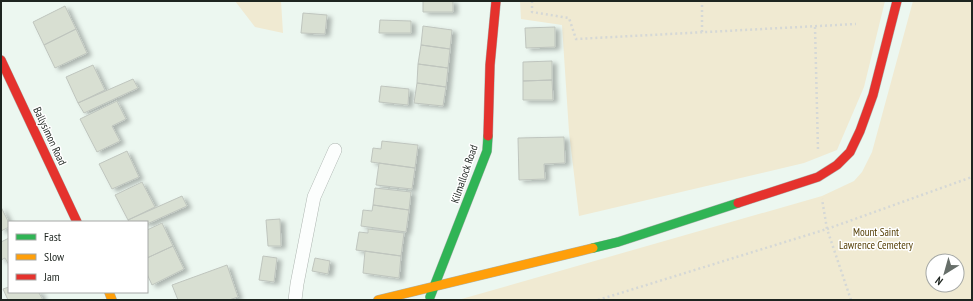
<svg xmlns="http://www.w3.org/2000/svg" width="973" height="301" font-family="'PT Sans Narrow',sans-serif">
<defs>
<filter id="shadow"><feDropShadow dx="4.5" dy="2.5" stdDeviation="2" flood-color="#0004"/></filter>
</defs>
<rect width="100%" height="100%" fill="#ecf7f0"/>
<path fill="#f0ead2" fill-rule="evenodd" d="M235,1h46l2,32 -28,-6z
M520,1h365l-21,86 -27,63 -33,13 -225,53 -10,-84 -7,-107 -41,-6z
M913,1h59v299h-514l364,-104 32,-15 8,-9 10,-20zM933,261h24v24h-24z"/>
<path fill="#d8dfd2" stroke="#bfc5be" filter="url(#shadow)" d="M423,1h30v11h-30z
M65,6l11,23 -32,16 -11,-23z
M303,13l24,2 -2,19 -24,-1z
M380,20l31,1v12h-32z
M423,26l29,4 -2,19 -29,-4z
M555,27v20l-29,1 -1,-20z
M76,29l11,24 -32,15 -11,-23z
M421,45l29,4 -2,19 -30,-4z
M552,61v19l-29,1v-19z
M418,64l30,4 -2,19 -29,-4z
M93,65l12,25 -27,13 -12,-26z
M133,79l5,9 -54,25 -6,-10z
M552,80l1,20h-30v-19z
M417,83l29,4 -3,19 -29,-3z
M381,86l28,3 -1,16 -29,-3z
M117,101l9,18 -14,7 8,15 -23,11 -17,-33z
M564,137l1,26 -21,1 1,15 -26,1 -1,-42z
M382,141l36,4 -3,23 -44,-6 2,-14 8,1z
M127,151l12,26 -27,12 -13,-25z
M379,163l36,5 -3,21 -36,-4z
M142,182l13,25 -27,13 -13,-25z
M375,188l36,4 -2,18 -36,-5z
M182,196l5,10 -40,18v-2h-18l-1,-2z
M373,205l36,5 -3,22 -45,-6 2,-16 9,1z
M1,207l8,16v4l-8,4z
M280,219l1,27h-13l-2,-26z
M162,223l11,23 -26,12v-28z
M368,229l36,4 -3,23 -45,-6 3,-18 9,1z
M9,238v27l-4,-7 -4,2v-18z
M173,246l11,23 -32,16 -5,-11v-16z
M365,251l36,5 -2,22 -36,-5z
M263,256l14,2 -3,24 -15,-2z
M315,258l15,3 -2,13 -16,-3z
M227,265l11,32 -9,3h-51l-6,-15z
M9,287v5h32l-2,1 4,7h-35l-5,-11z"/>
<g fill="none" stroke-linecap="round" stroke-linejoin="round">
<defs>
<path id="lane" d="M295,300l2,-16 17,-87 21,-47"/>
<path id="fast" d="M593,248l25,-6 120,-39
M430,297l57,-146 1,-15"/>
<path id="slow" d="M109,292l3,8
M378,300l215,-52"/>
<path id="jam" d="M1,60l76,162
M488,136l2,-71 6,-64
M738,203l80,-26 19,-12 13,-13 10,-21 13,-36 24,-94"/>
</defs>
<use href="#lane" stroke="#adb5b0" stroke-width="14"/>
<use href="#fast" stroke="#adb5b0" stroke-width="10"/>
<use href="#slow" stroke="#adb5b0" stroke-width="10"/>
<use href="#jam" stroke="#adb5b0" stroke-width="10"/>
<path stroke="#d5d8d6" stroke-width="2.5" stroke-dasharray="2 3" stroke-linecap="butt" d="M532,1v11l37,6 7,21 280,-15
M815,27l3,123
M702,32v-31
M598,300l229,-71 -5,-30
M851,300l-24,-71 145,-52"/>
<use href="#lane" stroke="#fcfefd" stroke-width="13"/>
<use href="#fast" stroke="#30b455" stroke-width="9"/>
<use href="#slow" stroke="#ff9f0a" stroke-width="9"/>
<use href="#jam" stroke="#e5322d" stroke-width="9"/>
</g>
<g text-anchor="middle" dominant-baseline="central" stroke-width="3" stroke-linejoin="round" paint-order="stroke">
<g font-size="11" fill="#1e2520" stroke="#fff">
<text transform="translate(50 136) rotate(65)">Ballysimon Road</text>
<text transform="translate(464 174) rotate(-71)">Kilmallock Road</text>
</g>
<g font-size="11" fill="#543e04" stroke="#fff">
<text x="876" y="232">Mount Saint<tspan x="876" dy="13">Lawrence Cemetery</tspan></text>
</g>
</g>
<rect width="973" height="301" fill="none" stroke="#1e2520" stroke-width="4"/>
<rect x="8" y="221" width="140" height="72" fill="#ffffff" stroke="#a5a8a6"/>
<rect x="16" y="234" width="20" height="6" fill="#30b455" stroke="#a5a8a6"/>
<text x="44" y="241" font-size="12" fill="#1e2520">Fast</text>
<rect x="16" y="254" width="20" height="6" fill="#ff9f0a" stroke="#a5a8a6"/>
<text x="44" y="261" font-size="12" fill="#1e2520">Slow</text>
<rect x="16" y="274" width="20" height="6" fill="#e5322d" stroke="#a5a8a6"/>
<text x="44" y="281" font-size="12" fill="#1e2520">Jam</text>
<g transform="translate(945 273) rotate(217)"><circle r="19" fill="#ffffff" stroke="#a5a8a6"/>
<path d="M0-3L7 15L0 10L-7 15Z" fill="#666e69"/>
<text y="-6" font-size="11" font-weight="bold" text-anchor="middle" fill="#1e2520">N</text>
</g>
</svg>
